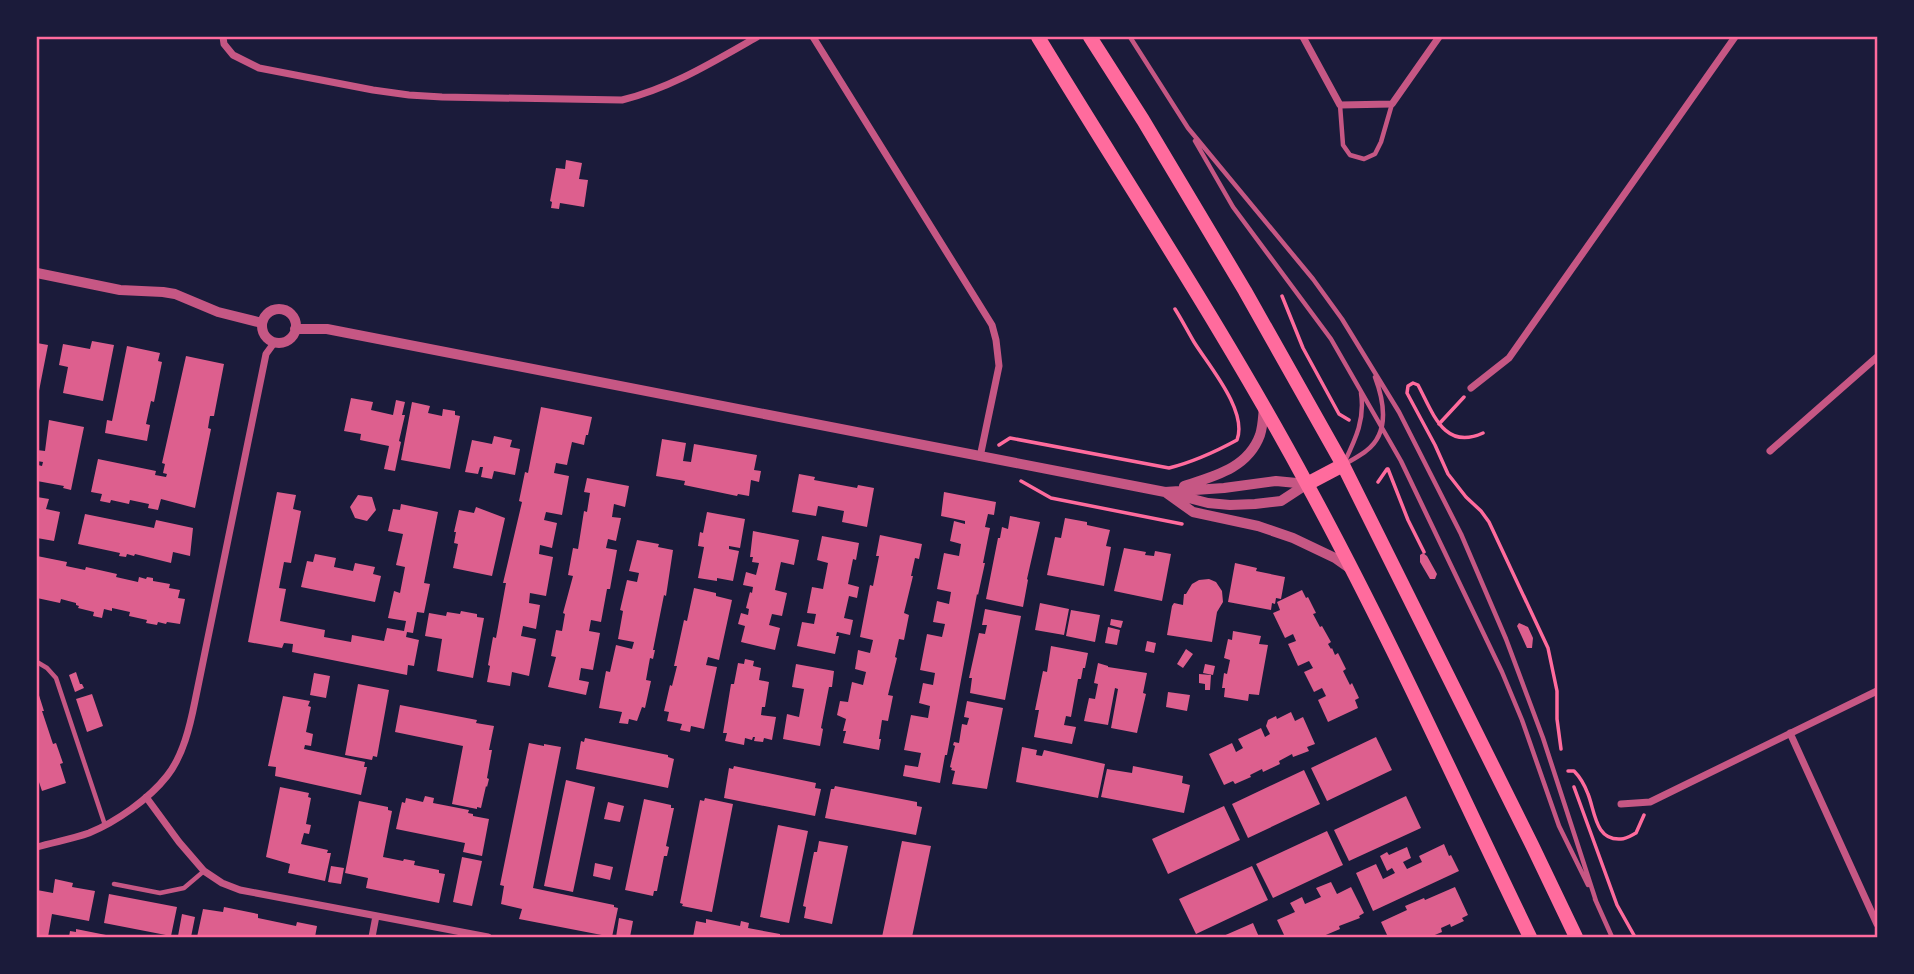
<svg xmlns="http://www.w3.org/2000/svg" width="1914" height="974" font-family="Ubuntu,sans-serif">
<rect width="100%" height="100%" fill="#1b1b3a"/>
<path fill="#dd5f8e" d="M566,160l16,3 -3,16 9,1 -4,27 -24,-4 -1,6 -8,-1 1,-6 -2,-1 6,-33 9,1z
M92,341l22,4 -11,56 -40,-8 5,-26 -9,-2 4,-21 27,5z
M37,343l11,2 -10,51h-1z
M127,346l33,7 -2,8 4,1 -8,40 -3,-1 -5,23 4,1 -3,16 -42,-8 2,-13 5,1z
M186,356l38,8 -10,52h-4l-2,12 3,1 -16,79 -34,-9 -3,11 -10,-2 1,-4 -19,-4 -1,4 -18,-4 -1,3 -10,-2 2,-7 -11,-2 7,-33 58,12 -1,4 11,2 1,-3 -4,-1 2,-9 -3,-1z
M351,398l22,4 -2,8 22,5 3,-15 9,2 -3,13h3l-6,26 2,1 -6,29 -11,-2 5,-23 -29,-6 1,-6 -17,-3z
M412,402l18,4 -2,7 14,3 1,-7 12,2v4l5,1 -10,53 -49,-9z
M541,407l51,10 -4,18h-2l-2,10 -12,-3 -5,23 -11,-2 -2,10 15,3 -7,39 -16,-3 -2,8 13,3 -5,25 -12,-3 -1,9 14,3 -7,39 -16,-3 -1,10 11,2 -4,24 -13,-3 -2,10 15,3 -7,37 -17,-4 -2,14 -23,-4 3,-16 -2,-1 5,-28 3,1 10,-55h-3l19,-81 -3,-1 6,-29 3,1z
M49,420l35,7 -13,63 -8,-2 1,-2 -27,-5 1,-16 4,1 1,-4 -6,-1v-11l8,1z
M494,436l18,4 -2,7 10,2 -5,26 -21,-4 -2,8 -11,-2 2,-10h-3l-2,7 -13,-2 7,-32 20,4z
M662,439l24,4 -3,18 8,1 3,-18 63,11 -3,15 7,1 -2,11 -8,-2 -2,16 -11,-2 -1,2 -53,-11 1,-4 -29,-5z
M799,474l16,3 -1,3 43,8 1,-3 16,3 -7,39 -25,-5 2,-11 -26,-5 -2,10 -24,-4z
M587,478l42,8 -4,21 -11,-3 -2,13 9,1 -5,23 -8,-2 -2,9 11,2 -7,39h-3l-6,33 -10,-2 -2,11 11,2 -7,37 -12,-2 -2,12 10,2 -3,13 -38,-8 8,-30 -5,-1 5,-26 6,1 3,-17 -2,-1 10,-37 -5,-1 5,-27 5,1 6,-38 3,1 3,-19 -6,-1z
M277,492l19,3 -3,14 8,2 -10,52 -7,-1 -5,26 7,1 -6,32 45,9 -1,7 27,5 1,-7 32,6 3,-13 17,3 2,-10 -18,-3 6,-27 6,2 5,-26 -9,-2 7,-31 -15,-3 5,-22 7,1 1,-6 37,8 -14,71 6,1 -6,29 -7,-1 -4,21 -6,-1 -1,5 13,3 -5,26 -6,-1 -1,10 -115,-23 1,-8 -9,-1 -2,5 -34,-6z
M944,492l52,10 -2,13 -6,-1 -3,13 5,1 -7,35h2l-7,32 -1,-1 -30,161h-2l-5,28 -37,-7 2,-11 13,2 3,-14 -17,-3 7,-35 17,3 2,-12 -11,-3 4,-20 10,2 2,-12 -15,-3 7,-36 15,3 3,-13 -12,-2 4,-21 12,3 2,-12 -14,-3 7,-36 15,3 2,-12 -11,-3 4,-20 11,3v-3l-24,-5z
M358,495l14,2 4,13 -9,11 -12,-3 -5,-11z
M37,497l12,2 -3,10 14,3 -6,29 -17,-3z
M476,507l29,11 -13,58 -39,-8 5,-24 -4,-1 2,-11h-2l5,-22 15,3z
M707,512l38,7 -5,29 -11,-2v3l10,2 -6,30 -16,-3v3l-19,-3 6,-31 -6,-1 2,-14 3,1z
M85,514l69,14 2,-8 37,8 -3,28 -17,-4 -2,11 -36,-9 -1,2 -7,-2 -1,3 -7,-1 1,-3 -42,-9z
M1010,516l30,6 -13,57 1,1 -5,27 -37,-8 12,-61h2l2,-11 6,2z
M1065,518l22,4v3l23,5 -4,16 5,1 -7,39 -57,-11 8,-38 6,1z
M753,531l46,9 -5,25 -13,-3 -6,28 12,3 -5,23 -10,-2 -3,11 11,3 -5,22 -34,-8 4,-16 -7,-2 3,-11 7,2 1,-6 -3,-1 4,-16 2,1 1,-6 -10,-2 3,-13 10,3 3,-12 -7,-1 1,-5h-3z
M880,535l42,9 -3,15 -4,-1 -4,18h2l-9,37 5,2 -5,25 -5,-1 -4,18 2,1 -9,37 5,1 -5,25 -6,-1 -3,19h2l-2,11 -36,-7 3,-12h-3l3,-12 -9,-4 3,-14 8,1 4,-20 11,3 3,-13 -11,-3 3,-19 12,3 3,-13 -13,-3 10,-52 3,1 6,-30h-3z
M822,536l37,7 -3,17 -3,-1 -5,25 11,3 -2,11 -8,-2 -5,22 9,2 -3,15 -13,-3 -1,4h3l-4,18 -38,-8 5,-24 12,2 2,-10 -9,-1 5,-26 11,2 5,-26 -11,-3z
M637,540l22,4 -1,3 15,3 -7,46 -2,-1 -11,55h2l-2,9 -3,-1 -4,22 5,1 -6,27 -3,-1 -5,14 -8,-2 -1,5 -9,-1 3,-11 -23,-4 7,-37 4,1 6,-27 16,4 2,-7 -16,-3 5,-28 -3,-1 7,-30 10,2 2,-9 -10,-2z
M1124,548l22,4 -1,3 9,1 1,-5 16,3 -9,47 -48,-10z
M1423,553l4,3 10,18 -2,5h-5l-10,-17v-7z
M315,554l21,4 -2,9 19,4 2,-8 20,4 -2,7 8,2 -6,26 -74,-15 6,-26 6,1z
M37,556l30,6 -1,4 19,4 1,-3 31,7 -1,3 22,5 1,-5 7,2 1,-2 6,1v3l17,3 -1,4 11,2 -2,8 7,1 -5,25 -13,-2 -1,2 -8,-2 -1,3 -11,-2 1,-3 -18,-4 1,-4 -18,-4v3l-8,-2 -2,9 -9,-2 1,-4 -16,-4 1,-2 -3,-1v-2l-15,-4 -1,4 -23,-5z
M1235,563l22,5 -1,3 29,6 -4,22 -5,-1 -1,6 -3,-1 -1,7 -43,-8z
M1209,579l7,3 6,9 1,11 -6,10 -5,30 -45,-7 5,-29 2,-3 9,2 1,-11h2l6,-10 7,-4z
M694,588l22,5v3l16,4 -13,60 -11,-3 -2,8 11,2 -13,62 -13,-3 -1,6 -10,-2 2,-6 -15,-3 2,-9 -5,-1 6,-26 2,1 5,-20h-3l10,-46 3,1z
M1302,590l4,8 2,-1 8,16 -3,1 7,13 2,-1 9,16 -3,2 3,5 1,-1 3,7 3,-2 8,16 -3,2 7,14 2,-2 7,15 -4,2 3,8 -30,14 -10,-22 8,-4 -4,-8 -8,4 -10,-20 9,-4 -4,-7 -11,5 -10,-22 8,-3 -3,-7 -8,4 -12,-25 7,-3 -3,-8z
M1040,603l29,6 -5,26 -29,-5z
M985,609l36,7 -16,84 -35,-7 2,-15h-3l10,-45 6,1 2,-9h-5z
M1071,610l29,5 -5,27 -29,-6z
M461,611l16,3v3l7,1 -11,60 -36,-7 5,-32 -17,-3 4,-23 17,3 1,-4 13,2z
M1111,619l12,2 -2,7 -11,-3z
M1519,623l9,4 5,11 -1,10h-5l-10,-22z
M1108,627l12,3 -3,15 -12,-2z
M1233,631l28,5 -2,8 9,1 -9,50 -10,-1 -1,7 -24,-4 1,-9h-3l2,-15 3,1 3,-14 -6,-2 4,-19 4,1z
M1147,641l9,2 -2,10 -9,-2z
M1051,646l37,7 -3,15h-2l-2,11h-3l-7,38 -5,-1 -2,9 12,2 -4,17 -38,-7 5,-27h-4l8,-39 4,1z
M1186,649l7,5 -10,14 -6,-4z
M745,659l9,2 -1,5 8,2 -2,12 10,2 -4,25h-3l-1,8 15,2 -4,23 -8,-2 -1,4 -9,-1 1,-4h-2l-1,3 -7,-2 -1,7 -19,-4 2,-8h-4l8,-49h3l4,-21 6,1z
M1098,663l10,3v1l39,6 -4,20 3,1 -9,39 -26,-5 7,-39 -3,-1 -7,37 -24,-4 5,-23 6,1 3,-15 -4,-1z
M796,664l38,7 -2,16h-3l-8,41 2,1 -3,17 -37,-7 4,-25 12,3 5,-28 -12,-2z
M1205,664l10,2 -2,9 -10,-2z
M76,672l4,12h2l2,4 -9,4 -6,-17z
M314,673l16,3 -4,22 -16,-3z
M1199,674l12,1 -1,15h-5v-6l-6,-1z
M358,684l31,6 -12,67 -4,-1 -1,4 -27,-5z
M37,689l7,22h-2l11,33 3,-1 7,20 -3,1 6,19 -24,8 -5,-15z
M1168,692l22,3 -3,16 -21,-4z
M92,694l11,32 -16,6 -11,-33z
M283,696l27,5 -2,5 3,1 -5,25 7,2 -2,12 -6,-1 -1,4 61,13 -1,5h3l-6,28 -86,-19 1,-9 -8,-1z
M967,701l36,7 -16,81 -35,-5 3,-13 -4,-1 1,-2 -2,-1 5,-21 -2,-1 1,-3 5,1 3,-19 5,1 2,-7 -5,-1z
M400,705l77,15 -1,3 18,3 -5,24h3l-5,28 2,1 -2,8 -1,-1 -5,22 -4,-1v2l-25,-5 11,-58 -68,-14z
M1291,712l4,9 8,-4 12,27 -8,3 2,4 -16,6 -1,-3 -13,7 1,3 -17,8 -1,-3 -12,6 1,2 -16,7 -2,-3 -9,4 -15,-31 23,-11 4,9 7,-4 -5,-9 23,-11 4,9 5,-3 -4,-8 2,-6 8,-4 1,3z
M1376,737l16,33 -65,31 -16,-33z
M585,738l83,17v2l6,2 -6,29 -92,-19 5,-28 3,1z
M529,743l15,3v-2l17,3 -28,141 81,17v2l4,1 -6,29 -93,-18 3,-10 -21,-5 3,-18 -4,-1z
M1022,747l15,3 -1,5 6,1 2,-6 61,14 -7,34 -82,-16z
M734,766l82,17 -1,5 6,1 -6,27 -91,-18 5,-30 4,1z
M1133,766l50,10 -1,7 8,2 -6,28 -83,-16 6,-28 25,4z
M1304,770l16,34 -72,34 -16,-34z
M566,780l29,7 -22,105 -29,-6z
M835,786l82,16v4l5,1 -6,28 -91,-17 6,-29h3z
M280,787l29,6 -1,4 3,1 -5,26 5,1 -2,9 -5,-1 -3,11 27,6 -1,3h4l-6,28 -37,-8 2,-9 -24,-7z
M425,796l9,2 -1,5 36,7 -1,3 5,1v2l16,3 -7,37 -19,-4 2,-9 -69,-14 6,-27 3,1 1,-5 17,4z
M1406,796l15,32 -72,33 -15,-31z
M705,798l28,6 -21,108 -30,-6 1,-2 -3,-1 20,-103 4,1z
M644,799l27,6v3h3l-8,38 3,1 -2,9h-3l-7,35h-3l-1,5 -28,-6z
M359,801l29,6v3l4,1 -9,46 20,4 1,-2 11,2 -1,4 25,5v3l6,1 -6,29 -73,-15 2,-10 -23,-5z
M608,802l16,4 -4,16 -16,-3z
M1224,806l16,34 -72,34 -16,-35z
M778,825l30,6 -19,92 -29,-6z
M1327,831l16,34 -70,33 -17,-34z
M819,841l29,5 -16,78 -28,-6 2,-11 -3,-1 11,-54h3z
M902,841l29,5 -19,91h-30z
M1444,844l5,12 2,-1 8,16 -86,40 -17,-38 20,-9 7,15 12,-6 -3,-5 -5,3 -7,-15 7,-4 2,3 18,-8 4,11 -8,4 4,7 15,-7 -3,-6z
M462,857l20,4 -10,45 -19,-4z
M595,863l18,4 -3,13 -17,-4z
M331,866l13,2 -3,16 -13,-2z
M1252,866l16,34 -72,34 -17,-35z
M55,879l18,4 -1,4 23,4 -6,30 -37,-7 -4,23h-11v-47l16,3z
M1331,882l6,12 14,-7 13,26 -5,3 1,2 -21,8 1,3 -19,8h-36l-8,-17 18,-8 -5,-9 12,-6 3,7 16,-7 -5,-9z
M1455,887l13,28 -6,3 2,3 -13,6 -1,-3 -9,4 1,4 -12,5h-42l-7,-15 26,-12 -2,-4 19,-8 1,2z
M109,894l68,13 -6,29 -67,-13z
M224,907l34,7v4l38,8 1,-4 20,4 -2,11h-118l6,-28 20,3z
M182,914l13,3 -4,20 -13,-1z
M619,918l14,3 -3,16h-14z
M706,919l34,7 1,-5 8,2 -1,5 32,6v3h-87l3,-16 10,2z
M1253,923l6,14h-38z
M76,929l35,7v1h-42l1,-6 6,1z"/>
<g fill="none" stroke-linecap="round" stroke-linejoin="round">
<path stroke="#ff6b9d" stroke-width="3.5" d="M1282,296l21,52 36,66 10,6
M1439,424l25,-27
M1483,433c-39,18 -50,-20 -65,-48l-5,-2 -5,3 -1,7 28,52 13,29 18,23 15,14 8,11 59,126 9,43v28l4,30
M999,445l11,-7 159,30c24,-6 46,-16 68,-28 11,-29 -28,-74 -43,-98 -6,-10 -12,-22 -19,-33
M1388,469l20,51 16,32
M1021,481l30,17 131,26
M1378,482l9,-13
M1568,771h6c6,6 11,15 14,23 7,17 7,47 33,45 5,0 11,-4 15,-6l8,-18
M1574,787l43,118 18,32"/>
<path stroke="#c65784" stroke-width="4.5" d="M1130,37l58,91 125,151 29,40 57,93 62,122 45,105 37,99 53,163
M1340,105l3,40 7,10 14,4 11,-5 6,-12 11,-38
M1195,141l38,66 98,132 70,122 101,211 20,48 37,106 29,59
M1345,461c11,-23 20,-42 16,-68
M1347,463c6,-4 13,-7 19,-12 24,-18 18,-50 9,-74
M37,662l10,6 9,10 49,147
M114,884l46,9 24,-5 20,-17
M1595,899l17,38"/>
<path stroke="#c65784" stroke-width="7" d="M223,37l1,7 9,11 26,13 114,22 36,5 33,2 180,3c49,-12 91,-38 135,-63
M813,37l179,288 4,15 3,26 -19,91
M1303,37l37,68 52,-1 47,-67
M1471,388l38,-30 226,-321
M1770,451l107,-94
M1790,733l87,191
M146,797l33,45 25,29 18,12 18,7 248,47
M1621,804l29,-2 227,-111
M37,847c17,-5 35,-8 52,-14 27,-11 60,-34 78,-57 16,-20 23,-50 28,-75l71,-347 8,-11
M372,937l4,-21"/>
<path stroke="#c65784" stroke-width="10" d="M37,273l83,17 43,2 12,2 43,18 44,11
M262 326a17 17 0 1 1 34 0a17 17 0 1 1-34 0Z
M295,329h32l838,163 59,-4 52,-7 31,3
M1184,486c31,-10 64,-18 76,-51 3,-9 3,-19 4,-28
M1165,492l28,20 65,14 35,12 42,20 17,12
M1177,495l31,8 22,2 25,-1 26,-3 26,-17"/>
<path stroke="#ff6b9d" stroke-width="14" d="M1038,37c90,148 188,296 270,449 80,147 149,300 222,451
M1090,37l53,83 102,171 98,174 189,380 44,92
M1307,484l36,-19"/>
</g>
<rect width="1914" height="974" fill="none" stroke="#1b1b3a" stroke-width="77"/>
<rect x="38" y="38" width="1838" height="898" fill="none" stroke="#ff6b9d" stroke-width="2.5"/>
</svg>
